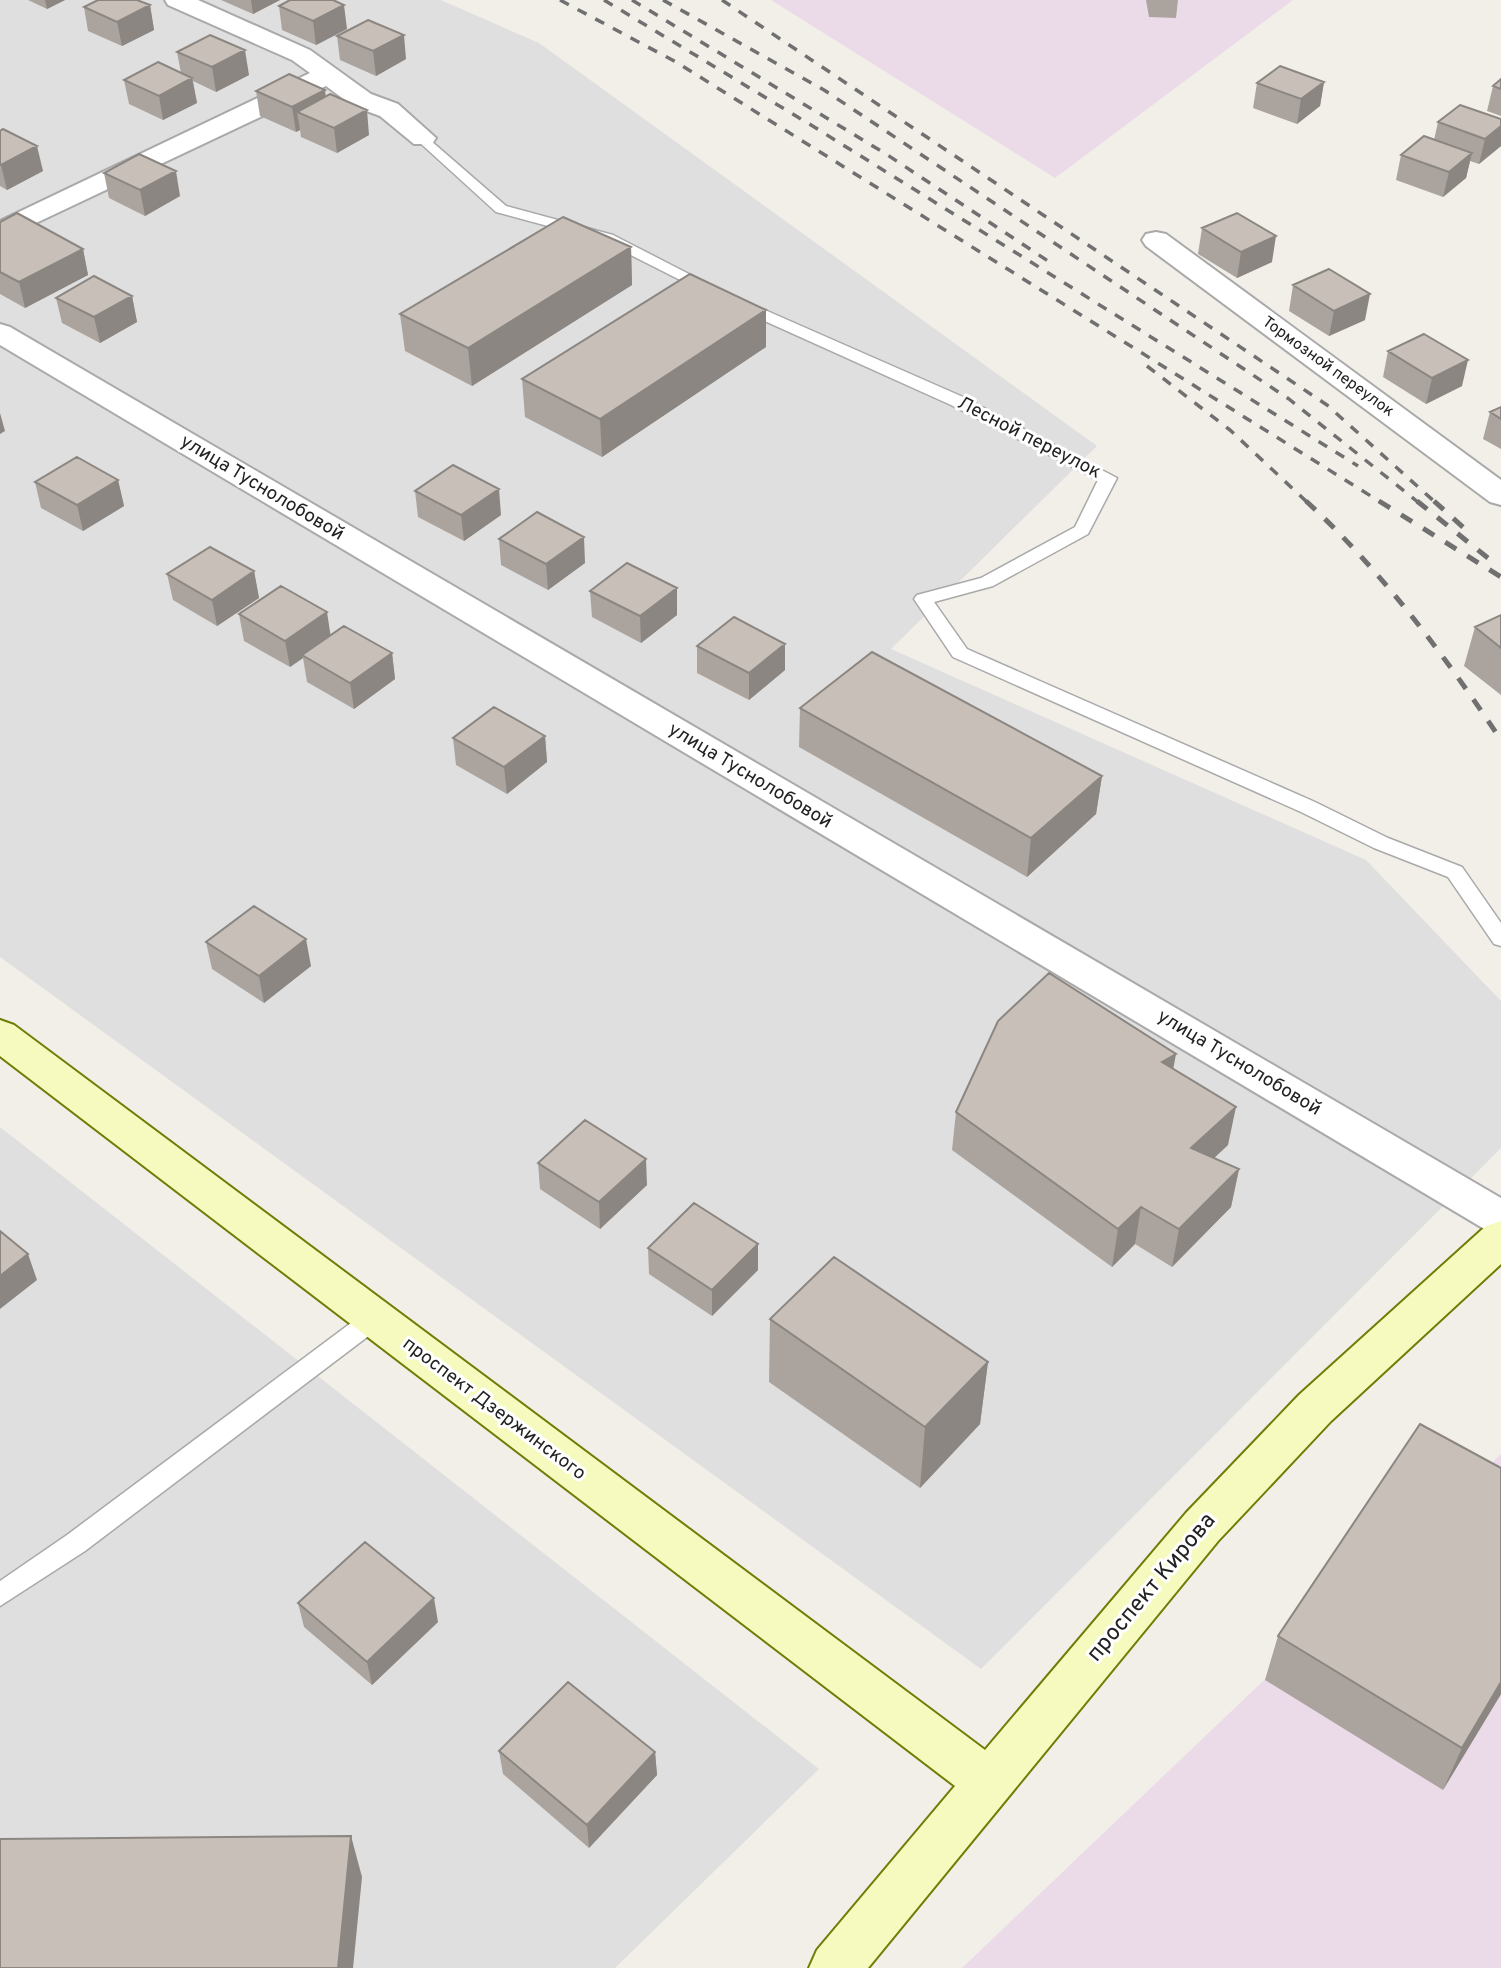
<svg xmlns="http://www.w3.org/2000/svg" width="1501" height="1968" font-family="Overpass,sans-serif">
<rect width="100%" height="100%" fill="#f2efe9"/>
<path fill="#e0dfdf" d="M0,0h441l98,43 558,403 -206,203 475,211 135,141v147l-520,521 -981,-712z
M0,1127l819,642 -204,199h-615z"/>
<path fill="#ebdbe8" d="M771,0h522l-238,178z
M1501,1454v514h-539z"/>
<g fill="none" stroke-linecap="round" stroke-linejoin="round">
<defs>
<path id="lane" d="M423,134l83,72 107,29 105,54 -2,3h-12l-101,-51 -107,-29 -78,-71 -2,-3z
M742,300l221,97 154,81 -29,56 -95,52 -59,16 33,47 348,153 73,36 74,29 39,56v23l-7,-2 -46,-67 -74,-29 -73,-36 -348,-155 -39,-58 3,-4 64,-17 94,-51 23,-47 -147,-75 -215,-97 -2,-3z
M375,1308l8,3 4,7 -4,7 -298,226 -85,55v-25l67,-46 300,-224z"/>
<path id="street" d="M165,0h33l112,50 61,44 27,10 38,34 -4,6h-18l-34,-28 -27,-10 -27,-20 -326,154v-19l310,-148 -18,-13 -124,-55z
M1156,232l10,2 335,246v25l-11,-3 -344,-256 -4,-6 4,-6z
M0,324l10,3 1491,871v37l-15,-5 -1486,-885z"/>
<path id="secondary" d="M0,1020l14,5 971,725 201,-237 113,-118 187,-169 15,-5v43l-170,157 -113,120 -350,427h-59l8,-18 138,-164 -955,-730z"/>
</defs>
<use href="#lane" stroke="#a9a9a9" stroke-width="3"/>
<use href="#street" stroke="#a9a9a9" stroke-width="4"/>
<use href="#secondary" stroke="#707d05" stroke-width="4"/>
<use href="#lane" fill="#fff" fill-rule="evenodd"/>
<use href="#street" fill="#fff" fill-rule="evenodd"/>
<use href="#secondary" fill="#f7fabf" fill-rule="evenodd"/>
<path stroke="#707070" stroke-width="3.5" stroke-dasharray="10 10" stroke-linecap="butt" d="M560,0l116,62 706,441
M604,0l207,125 547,341
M632,0l254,154 162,107
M663,0l161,90 465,309 130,104
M722,0l605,405 109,98
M1147,366l83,64 78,73"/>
<path stroke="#707070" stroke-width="5" stroke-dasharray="13 13" stroke-linecap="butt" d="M1306,501c75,69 139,155 195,239
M1379,501l122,76
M1417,501l71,57
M1434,501l31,28"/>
</g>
<path fill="#aba49e" d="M28,0h37l-18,9z
M221,0h59l-27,14z
M1146,0h32l-2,18 -27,-1z
M150,5l4,25 -32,16 -34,-15 -4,-24z
M279,6l68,23 -31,16 -34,-15z
M337,36l69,23 -30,17 -36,-16z
M177,52l72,23 -33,17 -23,-11 4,22 -34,17 -34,-16 -5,-24 57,-7z
M1501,79v37l-14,-5 6,-25z
M1324,82l-4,24 -23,18 -44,-16 4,-25z
M256,91l70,5 43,39 -32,18 -36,-16 -1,-7 -4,2 -36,-16z
M1460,105l41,41 -22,18 -9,-3 -4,17 -23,19 -47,-17 5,-25 33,-15 4,-18z
M0,131l43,40 -36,19 -7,-4z
M104,173l76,23 -35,20 -36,-18z
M0,222l83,27 5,26 -63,33 -25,-14z
M1202,228l70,34 -35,16 -39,-24z
M631,247l1,38 -160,101 -67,-35 -5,-37z
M1293,285l72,35 -36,16 -40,-25z
M132,296l5,26 -37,21 -38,-20 -6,-25z
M766,347l-164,110 -77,-40 -3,-38z
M1388,351l74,35 -36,18 -43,-27z
M1501,407v42l-18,-10 7,-27z
M118,480l6,26 -41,25 -42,-23 -6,-26z
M415,491l86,24 -37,26 -46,-24z
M499,539l86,24 -37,27 -47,-25z
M254,571l5,27 -42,28 -44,-26 -6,-26z
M677,588v27l-36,28 -49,-26 -2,-26z
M239,614l92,21 61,18 3,26 -41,30 -47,-27 -4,-24 -13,9 -46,-26z
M1501,615v80l-37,-29 11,-39z
M785,644v26l-36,30 -52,-27v-27z
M800,708l302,68 -6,38 -69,63 -228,-130z
M545,736l2,26 -40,32 -51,-29 -3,-27z
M206,942l105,24 -47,37 -52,-34z
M1174,1069l54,76 -14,13 25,11 -8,38 -59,60 -37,-23 -23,23 -160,-117 4,-38z
M538,1163l109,22 -47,44 -60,-40z
M758,1244v26l-46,46 -63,-42 -1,-26z
M770,1319l218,43 -8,62 -60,64 -151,-106z
M298,1603l140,19 -66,63 -68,-58z
M1278,1636l223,58 -58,96 -178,-110z
M499,1751l156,1 2,23 -68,73 -86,-74z"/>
<path fill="#8b8681" d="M45,0h20l-18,9z
M251,0h29l-27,14z
M150,5l4,25 -32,16 -5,-24z
M344,5l3,24 -31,16 -3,-24z
M404,35l2,24 -30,17 -3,-25z
M245,50l4,25 -33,17 -4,-25z
M192,78l5,25 -34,17 -4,-24z
M1324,82l-4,24 -23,18 4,-25z
M325,90l3,25 -31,-3 3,18 -4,2 -4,-25z
M367,110l2,25 -32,18 -3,-25z
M1501,126v20l-22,18 6,-25z
M37,146l6,25 -36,19 -6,-25z
M1472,153l-6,25 -23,19 6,-25z
M176,171l4,25 -35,20 -5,-26z
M1276,236l-4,26 -35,16 4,-26z
M631,247l1,38 -160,101 -4,-38z
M83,249l5,26 -63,33 -6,-26z
M1370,294l-5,26 -36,16 5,-25z
M132,296l5,26 -37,21 -6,-26z
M766,310v37l-164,110 -2,-38z
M1468,360l-6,26 -36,18 6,-26z
M0,413l5,18 -5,3z
M118,480l6,26 -41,25 -6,-26z
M499,489l2,26 -37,26 -3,-26z
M584,537l1,26 -37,27 -2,-26z
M254,571l5,27 -42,28 -5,-26z
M677,588v27l-36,28 -1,-27z
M327,612l4,26 -29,17 1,3 -13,9 -5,-26z
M785,644v26l-36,30v-27z
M392,653l3,26 -41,30 -4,-26z
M545,736l2,26 -40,32 -3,-27z
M1102,776l-6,38 -69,63 4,-39z
M306,939l5,27 -47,37 -5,-27z
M1176,1054l-7,38 -7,-30z
M1236,1107l-8,38 -44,41 7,-38z
M646,1159l1,26 -47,44 -1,-27z
M1239,1169l-8,38 -59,60 7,-38z
M1141,1207l-6,37 -23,23 6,-38z
M758,1244v26l-46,46v-26z
M28,1254l9,26 -37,29v-33z
M988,1362l-8,62 -60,64 5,-61z
M434,1598l4,24 -66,63 -5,-23z
M1501,1682v12l-58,96 19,-42z
M655,1752l2,23 -68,73 -2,-23z
M351,1836l11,41 -9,91h-15z"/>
<path fill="#c7bfb8" stroke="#8b8681" stroke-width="2" d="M98,0h39l13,5 -33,17 -33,-15z
M290,0h43l11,5 -31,16 -34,-15z
M368,20l36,15 -31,16 -36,-15z
M210,35l35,15 -33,17 -35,-15z
M158,62l34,16 -33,18 -35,-16z
M1280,66l44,16 -23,17 -44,-16z
M289,74l36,16 -33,17 -36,-16z
M1501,79v10l-8,-3z
M330,94l37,16 -33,18 -37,-16z
M1460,105l41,14v7l-16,13 -47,-17z
M3,129l34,17 -36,19 -1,-1v-33z
M1424,136l48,17 -23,19 -48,-17z
M139,154l37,17 -36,19 -36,-17z
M17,213l66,36 -64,33 -19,-10v-50z
M1237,213l39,23 -35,16 -39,-24z
M563,217l68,30 -163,101 -68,-34z
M1329,269l41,25 -36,17 -41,-26z
M690,274l76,36 -166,109 -78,-40z
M94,276l38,20 -38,21 -38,-19z
M1424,334l44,26 -36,18 -44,-27z
M1501,407v12l-11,-7z
M77,457l41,23 -41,25 -42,-23z
M453,465l46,24 -38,26 -46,-24z
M537,512l47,25 -38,27 -47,-25z
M210,547l44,24 -42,29 -45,-26z
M627,563l50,25 -37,28 -50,-25z
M281,586l46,26 -42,29 -46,-27z
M1501,615v33l-26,-21z
M734,617l51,27 -36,29 -52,-27z
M344,626l48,27 -42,30 -48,-28z
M872,652l230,124 -71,62 -231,-130z
M494,707l51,29 -41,31 -51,-29z
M254,906l52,33 -47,37 -53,-34z
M1049,973l127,81 -14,8 74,45 -45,41 48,21 -60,60 -38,-22 -23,22 -162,-117 42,-91z
M585,1120l61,39 -47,43 -61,-39z
M694,1203l64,41 -46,46 -64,-42z
M0,1231l28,23 -28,22z
M834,1257l154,105 -63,65 -155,-108z
M1420,1424l81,44v214l-39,66 -184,-112z
M365,1542l69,56 -67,64 -69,-59z
M568,1682l87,70 -68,73 -88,-74z
M351,1836l-13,132h-338v-129z"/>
<g text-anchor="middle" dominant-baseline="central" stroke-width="6" stroke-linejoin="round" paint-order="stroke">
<g font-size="16" fill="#222" stroke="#fff">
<text transform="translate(1328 367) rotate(36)">Тормозной переулок</text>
</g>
<g font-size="19" fill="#222" stroke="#fff">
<text transform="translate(1029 438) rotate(27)">Лесной переулок</text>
<text transform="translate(262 488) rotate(31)">улица Туснолобовой</text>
<text transform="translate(750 776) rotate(31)">улица Туснолобовой</text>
<text transform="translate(1239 1063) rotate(31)">улица Туснолобовой</text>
<text transform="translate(494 1409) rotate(37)">проспект Дзержинского</text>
</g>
<g font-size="23" fill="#222" stroke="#fff">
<text transform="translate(1152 1588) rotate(-50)">проспект Кирова</text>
</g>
</g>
</svg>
